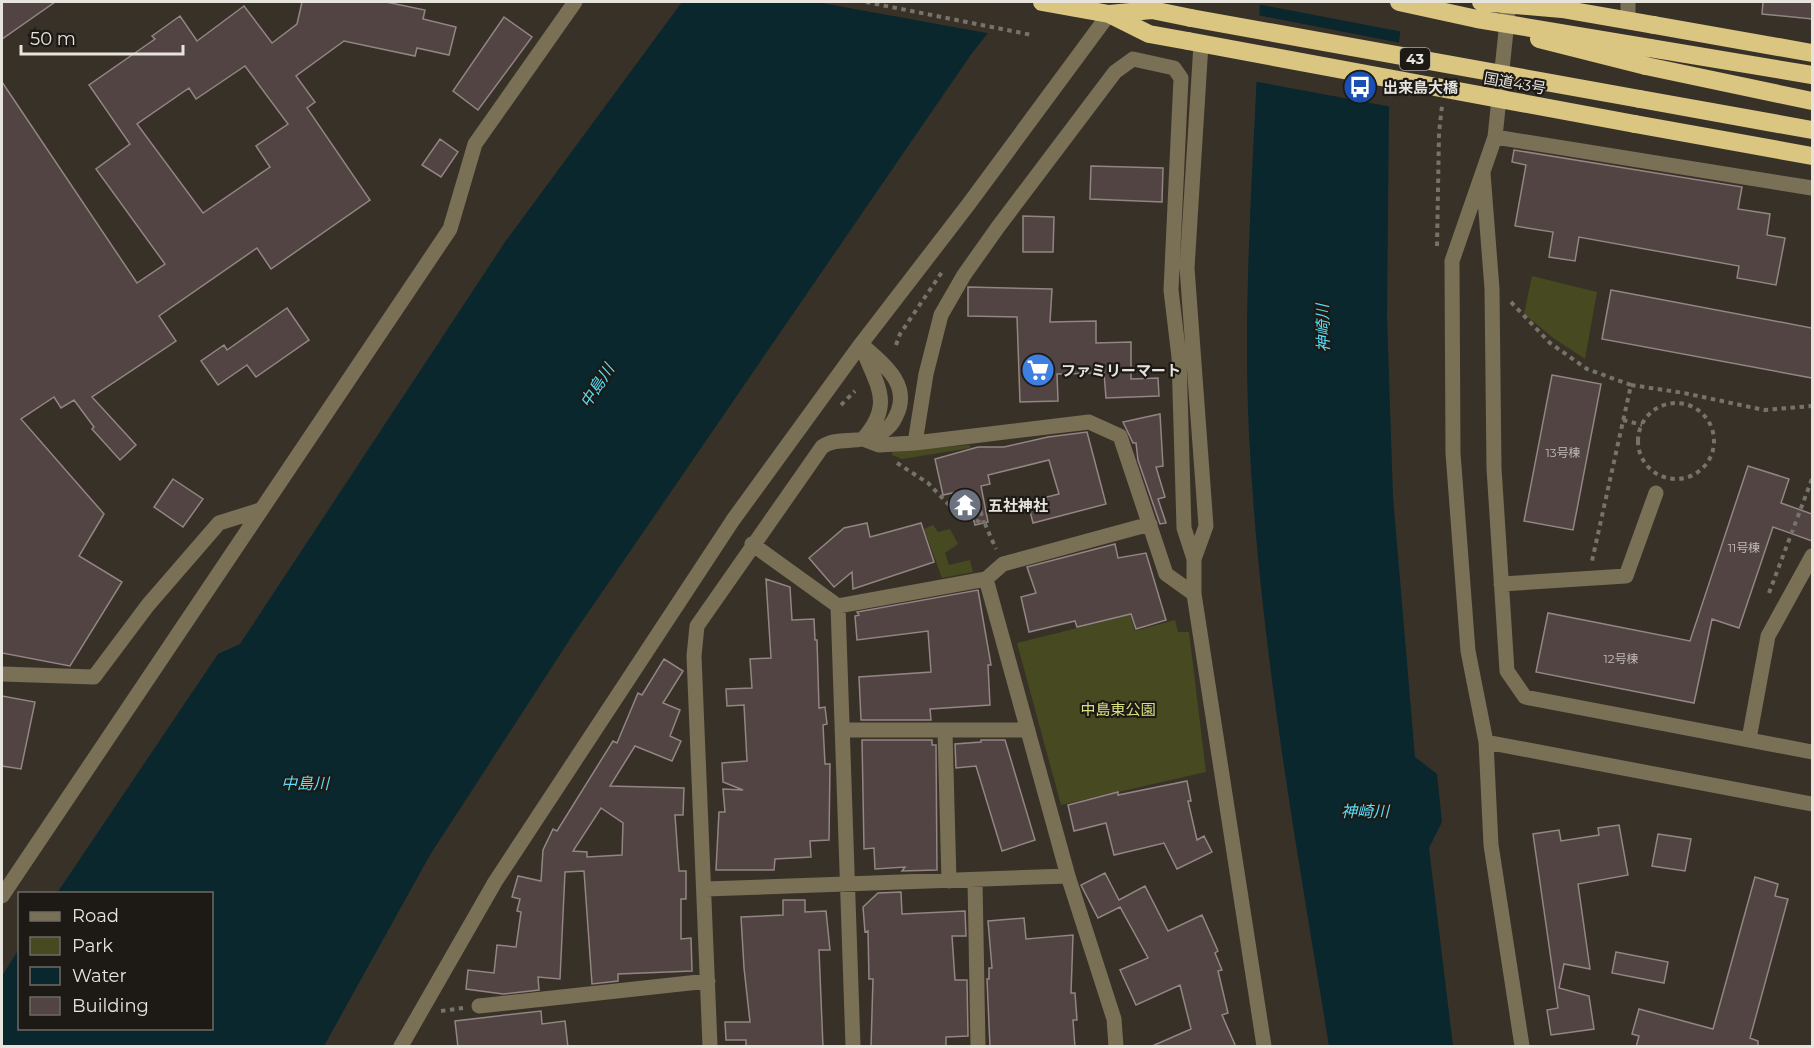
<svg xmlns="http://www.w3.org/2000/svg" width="1814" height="1048" font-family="Montserrat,'Noto Sans JP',sans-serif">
<rect width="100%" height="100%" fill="#383128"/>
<path fill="#474920" d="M1532,276l65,16 -12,67 -33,-22 -28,-23z
M970,445v3l-68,11 -10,-4v-4z
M933,525l5,7 12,-3 8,15 -13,9 4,12 21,-5 3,12 -31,6 -18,-49z
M1130,615l5,16 40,-11 3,12h11l17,140 -145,33 -44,-162z"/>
<path fill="#09272d" d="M682,2h331l-41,51 -400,583 -142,219 -106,191h-322v-70l17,-27 1,79h192v-134l-155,-1 161,-239 22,-10 265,-402z
M1260,2h145l-16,104 -2,210 6,181 22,260 22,17 5,48 -13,26 24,198h-124c-33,-203 -70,-405 -80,-612 -7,-145 6,-288 11,-432z"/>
<path fill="#383128" d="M816,2h200l-24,32z
M1257,2h151l-5,30 -146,-28z
M1257,15l144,28 -9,64 -139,-26z"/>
<path fill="#514443" stroke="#938584" stroke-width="1.5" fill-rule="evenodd" d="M2,2h53l-53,37z
M302,2h84l39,8 -2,9 33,8 -7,28 -32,-7 -2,8 -71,-15 -48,35 19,26 -8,6 63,92 -99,69 -14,-21 -98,68 17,25 -84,56 44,48 -16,15 -28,-31 2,-2 -20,-27 -13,8 -7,-11 -33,22 83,95 -25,42 43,26 -52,84 -68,-13v-571l135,201 28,-19 -69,-95 34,-25 -41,-59 66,-46 -3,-3 28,-20 17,25 47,-35 28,37 25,-19zM245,66l43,58 -32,22 14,21 -67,46 -66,-89 52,-36 7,11z
M1763,2h49v17l-50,-5z
M504,17l28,20 -54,73 -25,-19z
M440,139l18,13 -17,25 -19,-12z
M1514,150l228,37 -4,22 32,5 -3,21 18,3 -9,47 -39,-7 2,-12 -160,-29 -4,24 -26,-4 4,-25 -38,-6 11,-61 -14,-3z
M1091,166l72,2 -1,34 -72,-3z
M1023,216l31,1 -1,35h-30z
M968,287l84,2 -2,33 46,-1v22l35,-1v37l27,-1 1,18 -53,2 -2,-25 -47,1 1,27 -38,1 -3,-85 -49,-1z
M1611,290l201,38v50l-210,-39z
M287,308l22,32 -53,37 -9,-12 -29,20 -17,-24 23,-16 3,5z
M1552,375l49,9 -28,146 -49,-9z
M1160,414l3,52 -7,1 9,30 -7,2 8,24 -6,1 -22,-64 -2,-17h-3l-10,-21z
M1087,432l19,72 -73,19 -4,-16 18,-10 12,-3 -10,-34 -61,15 2,9 -9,2 7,36 -13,3 -9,-35 -23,5 -8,-36 43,-12h26l44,-10z
M1748,466l41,13 -8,24 31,11v27l-39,-14 -34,101 -27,-9 -18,84 -158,-31 12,-59 142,28z
M173,479l30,20 -20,28 -29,-20z
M867,523l3,14 51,-14 13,39 -81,27 -1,-17 -18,15 -25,-29 35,-30z
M1115,544l3,14 28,-5 20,67 -30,9 -5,-15 -54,13 -2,-6 -46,11 -8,-35 15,-4 -9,-26z
M766,579l24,8 2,33 22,-1 1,21h2l2,68 6,-1 2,17 -4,1 2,39h5l-1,76 -19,1 1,16 -36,2 -1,11h-58l3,-58h6l-2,-23 20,1 -20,-8 -1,-19 25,-2 -3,-56 -17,1 -1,-17 26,-1 -2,-29 21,-1z
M978,590l13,75h-3l2,40 -60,4 1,11h-70l-2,-43 72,-5 -3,-41 -71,9 -2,-24 4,-1 -2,-3z
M664,659l19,12 -20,32 17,7 -10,26 11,5 -9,20 -37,-15 -25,40 74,2 -1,27h-8l4,56h7v28h-5v40l10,-1 1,33 -74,3v7l-26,3 -8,-113 -19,1 -5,107 -22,-2 1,13 -36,4 -37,-5 2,-19 26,3 3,-28 19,2 5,-35 -4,-1 3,-12 -8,-2 6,-21 23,5 2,-31 10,-21 4,2 56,-90 4,2 21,-50 4,2zM601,808l22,15 -1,32 -35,2v-5l-14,-1z
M2,696l33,6 -14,67 -19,-3z
M862,740h70v5h4l1,125 -35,1 3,-4 -30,2 -1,-21 -10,1z
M981,740h24l30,100 -33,11 -26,-85 -20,2 -1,-24 26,-2z
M1187,781l4,20h-3l9,39 7,-4 8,16 -35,17 -13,-26 -50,12 -8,-32 -32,8 -6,-26 50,-13v3z
M1619,825l9,50 -50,9 12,85 -26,-5 -5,24 30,8 5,33 -43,6 -4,-25 11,-2 -25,-174 26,-4 2,11 38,-6 -1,-7z
M1658,834l33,5 -6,32 -33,-5z
M1105,873l14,27 26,-14 23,45 34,-16 16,36 -3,2 7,17 -4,1 10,42 -6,2 14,32h-86l41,-18 -11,-44 -44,20 -16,-35 28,-12 -28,-51 -22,11 -17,-33z
M1755,877l23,7 -3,12 13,3 -38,139 8,3v6h-122l3,-11 -7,-2 7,-25 74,20z
M901,892l1,22 63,-3 1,25h-14l3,44h12l1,56 -22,1v10h-75l2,-68h-4l-1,-48 -3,1 -2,-25 15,-14z
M783,900h22v12l21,-1 4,39h-11l4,97h-77v-7h-20l-1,-18h25l-6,-54 -3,-51 42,-2z
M1024,918l2,21 47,-4 -2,58h4l2,27h-4l2,27h-85l-3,-68h2v-11h3l-4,-47z
M1616,952l52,10 -4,21 -52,-10z
M541,1011l1,13 23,-3 3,26h-110l-3,-26z"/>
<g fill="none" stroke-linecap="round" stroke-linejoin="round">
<path stroke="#77726a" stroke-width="4" stroke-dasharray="4.5 4.5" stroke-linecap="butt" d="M866,2l166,33
M1437,246l2,-113 3,-27
M1511,302l39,41 37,26 44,16 -39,176
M896,345l4,-11 42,-62
M1631,385l53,8 80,17 48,-4
M1638 441a38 38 0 1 1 76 0a38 38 0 1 1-76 0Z
M841,405l14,-14
M1623,420l19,5
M897,463l31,20 29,30 28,11 11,25
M978,503l6,20
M1769,593l43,-114
M441,1011l22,-3"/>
<path stroke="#797055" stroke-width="15" d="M1628,20v-18
M1201,44l-14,224 19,258 -12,33v35l70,452
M1495,137l317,51
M1483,173l9,116 2,179 13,203 18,26 287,55
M862,347c14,38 33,56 1,92
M863,439l16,6 36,-2 174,-21 31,14 46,138 28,20
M915,443l11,-69 15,-59 23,-40 34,-48 117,-155 18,-13 41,9 7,10 -10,212 8,67 5,171 10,31
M752,544l86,62 148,-27 17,-15 147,-40
M986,579l82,297 46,143 2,27
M1501,584l125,-8 30,-83
M838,606l15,440
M2,674l92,3 54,-72 71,-82 41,-13
M842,730h186
M945,731l4,150
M1749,739l19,-103 44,-80
M1486,742l-18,-91 -15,-198 -1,-192 43,-124 14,-135
M975,880l3,166
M705,889l363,-13
M2,896l448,-667 25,-85 100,-142
M479,1006l229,-25
M401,1046l94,-164 238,-362 128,-176 107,-139 141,-191
M710,1046l-16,-390 3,-30 125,-179c13,-9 27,-5 41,-8 14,-2 27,-9 33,-23 16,-32 -13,-52 -35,-72
M1522,1046l-31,-201 -5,-103 326,62"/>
<path stroke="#dac581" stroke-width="18" d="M1042,2l67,12 43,-4 39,8
M1109,14l40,20 39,7
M1654,25l158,28
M1650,48l162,27
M1646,66l166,35
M1640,99l172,31
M1635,124l177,32"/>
<path stroke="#dac581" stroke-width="18" d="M1399,2l78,17 173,29
M1481,2l81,7 92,16
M1191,18l449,81
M1539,39l107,27
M1188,41l447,83"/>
</g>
<defs>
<symbol id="bus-disc" viewBox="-11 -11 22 22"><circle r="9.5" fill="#1a4fb4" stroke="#1d1a16"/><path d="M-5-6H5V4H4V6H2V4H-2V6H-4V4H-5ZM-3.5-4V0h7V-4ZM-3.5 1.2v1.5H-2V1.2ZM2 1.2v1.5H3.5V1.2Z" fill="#fff"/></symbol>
<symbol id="supermarket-disc" viewBox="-11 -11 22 22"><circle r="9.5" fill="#3f7fe0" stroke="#1d1a16"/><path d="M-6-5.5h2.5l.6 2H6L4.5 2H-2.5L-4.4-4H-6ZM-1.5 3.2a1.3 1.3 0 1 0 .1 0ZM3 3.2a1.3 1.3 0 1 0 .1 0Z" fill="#fff"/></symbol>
<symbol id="temple-disc" viewBox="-11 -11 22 22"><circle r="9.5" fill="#6b7280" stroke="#1d1a16"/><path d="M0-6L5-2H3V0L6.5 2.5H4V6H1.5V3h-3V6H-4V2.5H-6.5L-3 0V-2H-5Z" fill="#fff"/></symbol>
</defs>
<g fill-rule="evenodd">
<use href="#bus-disc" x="1341" y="68" width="38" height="38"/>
<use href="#supermarket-disc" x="1019" y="351" width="38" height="38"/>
<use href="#temple-disc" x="946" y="486" width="38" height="38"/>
</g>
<g text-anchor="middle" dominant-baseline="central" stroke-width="4.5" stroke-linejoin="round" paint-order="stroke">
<g font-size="12" fill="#c2bbb6">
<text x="1563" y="452">13号棟</text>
<text x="1744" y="547">11号棟</text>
<text x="1621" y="658">12号棟</text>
</g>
<rect fill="#1d1a16" stroke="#aaa7a1" stroke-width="1.5" x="1400" y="48" width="30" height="22" rx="4.5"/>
<g font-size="14" font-weight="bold" fill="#e7e3dd">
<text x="1415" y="59">43</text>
</g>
<g font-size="15" fill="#e7e3dd" stroke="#1d1a16">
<text transform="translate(1515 83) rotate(10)">国道43号</text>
</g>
<g font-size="15" font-weight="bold" fill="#e7e3dd" stroke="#1d1a16" text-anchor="start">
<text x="1383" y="87">出来島大橋</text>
<text x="1061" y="370">ファミリーマート</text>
<text x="988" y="505">五社神社</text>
</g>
<g font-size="15" fill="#dae07f" stroke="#1d1a16">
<text x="1118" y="709">中島東公園</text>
</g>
<g font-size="16" font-style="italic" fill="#57def8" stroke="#1d1a16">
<text transform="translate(1323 328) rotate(-91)">神崎川</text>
<text transform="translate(597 386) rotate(-57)">中島川</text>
<text x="305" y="783">中島川</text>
<text x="1365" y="811">神崎川</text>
</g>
</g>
<rect width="1814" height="1048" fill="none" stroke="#e7e3dd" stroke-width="6"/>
<rect x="18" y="892" width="195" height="138" fill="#1d1a16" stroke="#6e6a66" stroke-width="1.5"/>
<rect x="30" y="912" width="30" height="9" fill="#797055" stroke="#6e6a66" stroke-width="1.5"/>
<text x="72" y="922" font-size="18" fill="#e7e3dd">Road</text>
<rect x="30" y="937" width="30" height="18" fill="#474920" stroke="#6e6a66" stroke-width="1.5"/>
<text x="72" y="952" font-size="18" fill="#e7e3dd">Park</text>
<rect x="30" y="967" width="30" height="18" fill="#09272d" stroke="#6e6a66" stroke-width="1.5"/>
<text x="72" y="982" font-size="18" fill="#e7e3dd">Water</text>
<rect x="30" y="997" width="30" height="18" fill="#514443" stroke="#6e6a66" stroke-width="1.5"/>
<text x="72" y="1012" font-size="18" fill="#e7e3dd">Building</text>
<path d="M21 45v9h162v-9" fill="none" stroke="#e7e3dd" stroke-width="3"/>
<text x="30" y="45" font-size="18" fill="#e7e3dd" stroke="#1d1a16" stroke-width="4.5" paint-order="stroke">50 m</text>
</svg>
